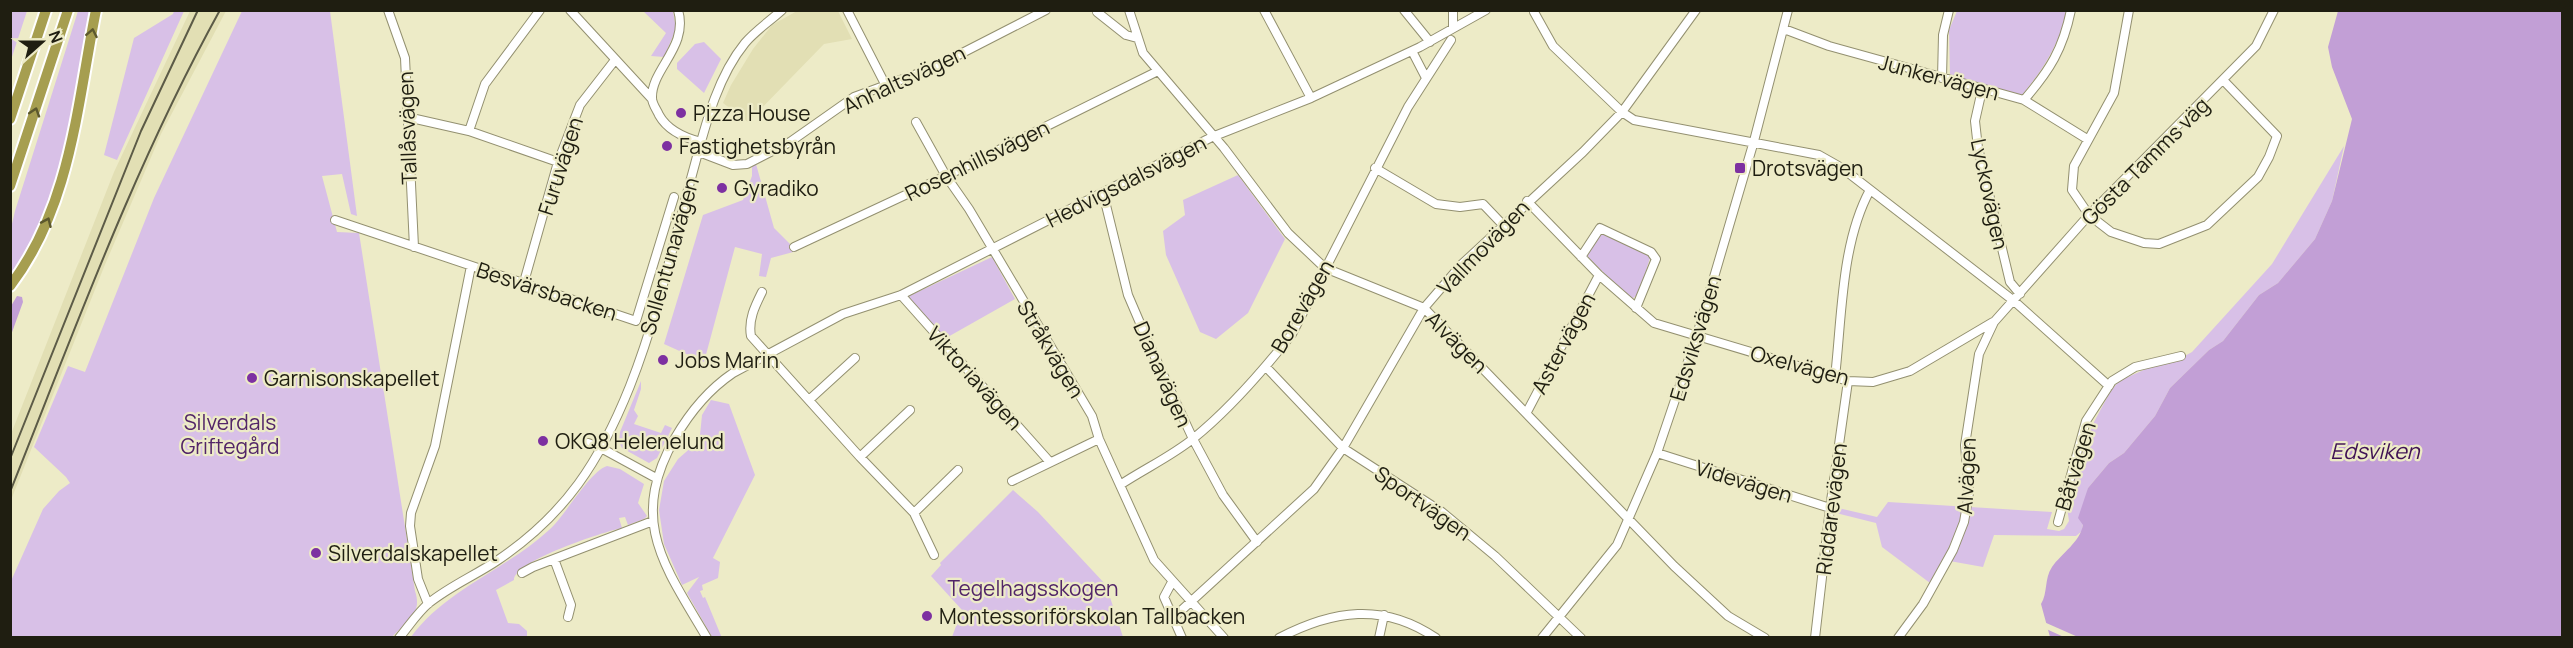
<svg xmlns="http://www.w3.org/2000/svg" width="2573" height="648" font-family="Manrope,sans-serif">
<rect width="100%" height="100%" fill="#edebc7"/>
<path fill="#e2dfb4" d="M190,11h36l-65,123 -57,133 -93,233v-66l103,-262z
M797,11h41l14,28 -28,5 -76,78 -25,-19 8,-18 22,-36 19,-24z"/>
<path fill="#d8c0e7" d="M11,10l16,1 -16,49 -1,-49z
M78,11h13c-17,92 -28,185 -80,265v-48l4,-17z
M174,11h10l-67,149 -13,-5 30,-117 39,-24z
M242,11h88l27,205 -6,-2 -9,-40 -20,2 15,56 22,1 56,358c8,23 -9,31 -23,46l-381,1v-57l32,-72 16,-18 11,-8 -4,-6 -32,-30 34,-81 17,6 69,-174z
M643,11h30l3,18 -12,28 -13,-1 15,-23z
M1957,11h110c-9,35 -22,56 -45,84l-72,-19 -1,-46z
M704,42l17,17 -17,34 -27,-24v-6l18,-19z
M2344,146l-12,55 -17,38 -37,44 -19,12 -36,46 -14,9 -39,38 -15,28 -31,37 -15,10 -21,25 -6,43 -6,5 -82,-1 -11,32 -39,-7 -14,23 -48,-36 -6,-24 -44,-11 2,-5 43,10 11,-15 164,10 -5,17 12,2 5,-2 5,-8 -2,-13 13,-49 3,-4 1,-9 10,-24 16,-30 9,-11 29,-13 35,-11 9,-5 80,-88z
M756,164l18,64 23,23 -26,7 -5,19 -7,-1 3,-22 -27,-7 -31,115 -40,-18 39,-129 40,-15 9,-24v-9z
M1238,175l47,64 -37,74 -32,26 -16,-7 -34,-77 -3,-24 22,-16 -2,-15z
M1605,232l41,21 4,5 -11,35 -8,7 -44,-44 12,-21z
M992,257l23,42 -69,39 -39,-41z
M641,381v8l-7,21 4,6 -4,8 27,9 4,-8 7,3 -15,30 -8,5 -27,-15 -3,-6 1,-10z
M711,400l18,4 26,71 -42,83 7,4 -2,16 -16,7 1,5 -3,1 3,7 2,-1 17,41 -10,-1 -25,-44 12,-16 -17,8 -18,-41 -5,-34 5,-29 14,-22 16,-14 6,-10 2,-20z
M607,466l13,3 24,15 -6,19 9,13 -3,3 -16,6 -3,-8 -6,1 3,10c-19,4 -108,33 -108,52l-18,10 12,33 11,1 8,7v6h-116c34,-47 96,-68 138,-107 17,-15 40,-58 58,-64z
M1013,490l25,22 68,73 17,52h-171l10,-27 -31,-34 10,-11 -1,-2z"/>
<path fill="#c29fd6" d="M2338,11h224v626h-512l-9,-33c7,-11 3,-25 11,-37 10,-14 28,-25 31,-42l-5,-7 10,-30 21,-25 15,-10 31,-37 15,-28 39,-38 14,-9 36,-46 19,-12 37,-44 17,-38 20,-82 -20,-52 -4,-20z
M17,296l5,1 1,5 -12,33v-29z"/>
<path fill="#edebc7" d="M2044,622l34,15h-14l-20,-9z"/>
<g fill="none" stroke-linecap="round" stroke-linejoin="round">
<defs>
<path id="minor" d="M388,10l17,48 9,189
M570,10l82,89
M678,10c11,37 -27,59 -26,88 0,6 5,12 7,17 9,16 26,23 42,27
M847,10l38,74
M1129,10l14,43 81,95 64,85 37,35 99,40 250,258 54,50 37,22
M1264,10l47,88
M1404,10l26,32
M2129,10l-15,83 -40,73 -2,24 17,25 22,17 33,11 15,1 48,-19 51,-48 11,-20 8,-21 -53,-55
M1097,12l29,23 11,3
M1534,12l19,34 69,66 12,8 185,35 23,13 172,133 95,85
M1453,28v-18
M1784,29l45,17 195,54 63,39
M1412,51l14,27
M1942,78l1,-43 6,-25
M1982,90l-7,31 3,27 32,134 10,12
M2024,100c26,-30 39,-51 47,-90
M407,117l62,14 89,31
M916,122l30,54 23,33 123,207 7,23 55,121 70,78
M469,131l16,-47 55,-74
M699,152l34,13 14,-1 43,-22 64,-45 79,-29 113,-58
M1375,168l61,36 24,3 23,-3 21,22
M1103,193l25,102 21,49 44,95 30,56 34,47
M1527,201l72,74 55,48 194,58 25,1 37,-11 83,-49
M335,220l301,101 38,-124
M794,247l152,-71 212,-105
M1581,257l19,-29 51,24 5,7 -20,49
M524,282l34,-120 22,-57 35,-45
M762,292c-7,14 -14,28 -11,44l109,121 54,56 20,42
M901,295l148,166
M1266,367l77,81 99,64 53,44 86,82
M1835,377c7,-60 6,-134 35,-187
M809,400l46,-42
M1527,412l72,-137
M588,443l13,5 55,30
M1657,453l173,55
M860,457l50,-47
M1012,481l87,-42
M1120,485c24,-16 52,-29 74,-47 37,-30 68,-66 98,-104l116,-227 43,-67
M914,513l44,-43
M2058,522l28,-101 26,-40 23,-14 46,-11
M554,559l17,46 -3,12
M522,573l11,-6 120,-46
M1172,582l-8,15 18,41
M428,604l-10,-25 -8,-53 1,-13 24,-67 36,-180
M1173,618l141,-129 29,-41 81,-140 37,-43 122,-113 39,-40 74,-102
M399,638c10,-12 19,-26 30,-35 21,-17 47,-28 69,-43 68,-46 102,-99 132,-174 26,-66 42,-136 60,-204 13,-46 24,-101 55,-139 10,-12 25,-22 37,-33
M707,638c-43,-73 -79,-117 -32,-200 15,-26 33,-48 58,-65l110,-59 58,-19 311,-158 99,-39 109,-51 66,-37
M1279,638c54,-28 104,-36 157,0
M1379,638l5,-23
M1542,638l75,-93 40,-92 40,-118 57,-194 34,-131
M1815,638l15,-130 18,-127
M1898,638l25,-34 30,-54 11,-28 5,-29 -4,-48 14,-91 15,-32 95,-107 167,-169 18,-36"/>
<path id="highway" d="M10,119l36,-109
M10,186l58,-176
M10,286c61,-80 67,-181 86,-276"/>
</defs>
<use href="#minor" stroke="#939070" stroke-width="10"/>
<use href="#highway" stroke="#fff" stroke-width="14"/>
<use href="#minor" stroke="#fff" stroke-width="8"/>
<use href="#highway" stroke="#a69e50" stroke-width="10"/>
<path stroke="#5c5b47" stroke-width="2" d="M10,459l131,-328 57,-121
M10,492c65,-163 125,-328 210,-482"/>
</g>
<defs><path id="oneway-chevron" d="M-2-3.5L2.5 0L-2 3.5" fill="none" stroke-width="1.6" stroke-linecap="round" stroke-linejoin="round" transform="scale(1.5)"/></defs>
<g stroke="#5c582d">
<use href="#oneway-chevron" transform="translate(92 33) rotate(-79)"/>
<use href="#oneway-chevron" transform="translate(35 112) rotate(-72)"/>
<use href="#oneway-chevron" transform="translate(47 222) rotate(-66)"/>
</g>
<g fill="#7d30a1" stroke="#edebc7" stroke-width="2">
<circle cx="681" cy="113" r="6"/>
<circle cx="667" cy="146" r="6"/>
<rect x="1734" y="162" width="12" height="12" rx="3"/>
<circle cx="722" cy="188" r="6"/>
<circle cx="663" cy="360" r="6"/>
<circle cx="252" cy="378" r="6"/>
<circle cx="543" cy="441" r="6"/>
<circle cx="316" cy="553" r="6"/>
<circle cx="927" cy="616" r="6"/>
</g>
<g text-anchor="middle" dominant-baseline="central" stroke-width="4.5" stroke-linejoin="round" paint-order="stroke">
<g font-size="21" fill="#1f1e11" stroke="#edebc7">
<text transform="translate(1939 77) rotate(15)">Junkervägen</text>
<text transform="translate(904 79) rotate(-25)">Anhaltsvägen</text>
<text transform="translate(407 128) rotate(-92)">Tallåsvägen</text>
<text transform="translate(977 160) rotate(-26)">Rosenhillsvägen</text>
<text transform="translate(2145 161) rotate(-45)">Gösta Tamms väg</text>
<text transform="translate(560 166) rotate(-72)">Furuvägen</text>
<text transform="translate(1126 181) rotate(-27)">Hedvigsdalsvägen</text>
<text transform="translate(1990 194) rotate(78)">Lyckovägen</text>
<text transform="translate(1483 247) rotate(-46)">Vallmovägen</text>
<text transform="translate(669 256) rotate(-74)">Sollentunavägen</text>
<text transform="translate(547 291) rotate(18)">Besvärsbacken</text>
<text transform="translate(1302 306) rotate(-60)">Borevägen</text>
<text transform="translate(1695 338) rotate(-73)">Edsviksvägen</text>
<text transform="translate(1457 342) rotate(45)">Alvägen</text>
<text transform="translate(1563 343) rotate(-62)">Astervägen</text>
<text transform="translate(1051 349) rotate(59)">Stråkvägen</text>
<text transform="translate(1800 365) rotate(15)">Oxelvägen</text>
<text transform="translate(1163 374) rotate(66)">Dianavägen</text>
<text transform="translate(975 378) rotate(48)">Viktoriavägen</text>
<text transform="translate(2075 466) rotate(-73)">Båtvägen</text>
<text transform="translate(1966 476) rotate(-87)">Alvägen</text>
<text transform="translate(1744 481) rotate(17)">Videvägen</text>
<text transform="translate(1423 503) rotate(35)">Sportvägen</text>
<text transform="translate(1831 509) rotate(-83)">Riddarevägen</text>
</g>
<g font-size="21" fill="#1f1e11" stroke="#edebc7" text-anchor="start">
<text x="693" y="113">Pizza House</text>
<text x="679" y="146">Fastighetsbyrån</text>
<text x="1752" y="168">Drotsvägen</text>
<text x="734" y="188">Gyradiko</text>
<text x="675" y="360">Jobs Marin</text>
<text x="264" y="378">Garnisonskapellet</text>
<text x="555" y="441">OKQ8 Helenelund</text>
<text x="328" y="553">Silverdalskapellet</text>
<text x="939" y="616">Montessoriförskolan Tallbacken</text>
</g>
<g font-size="21" fill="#522568" stroke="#edebc7">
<text x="230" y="422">Silverdals<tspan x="230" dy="24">Griftegård</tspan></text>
<text x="1033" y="588">Tegelhagsskogen</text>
</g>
<g font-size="22" font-style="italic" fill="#401355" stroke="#edebc7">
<text x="2375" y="451">Edsviken</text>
</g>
</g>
<rect width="2573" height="648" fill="none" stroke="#1f1e11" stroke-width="24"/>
<g transform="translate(42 42) rotate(69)" stroke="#edebc7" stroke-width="4.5" paint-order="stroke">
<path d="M0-4.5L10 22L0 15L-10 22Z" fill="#1f1e11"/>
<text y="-9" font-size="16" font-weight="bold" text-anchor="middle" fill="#1f1e11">N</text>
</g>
</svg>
